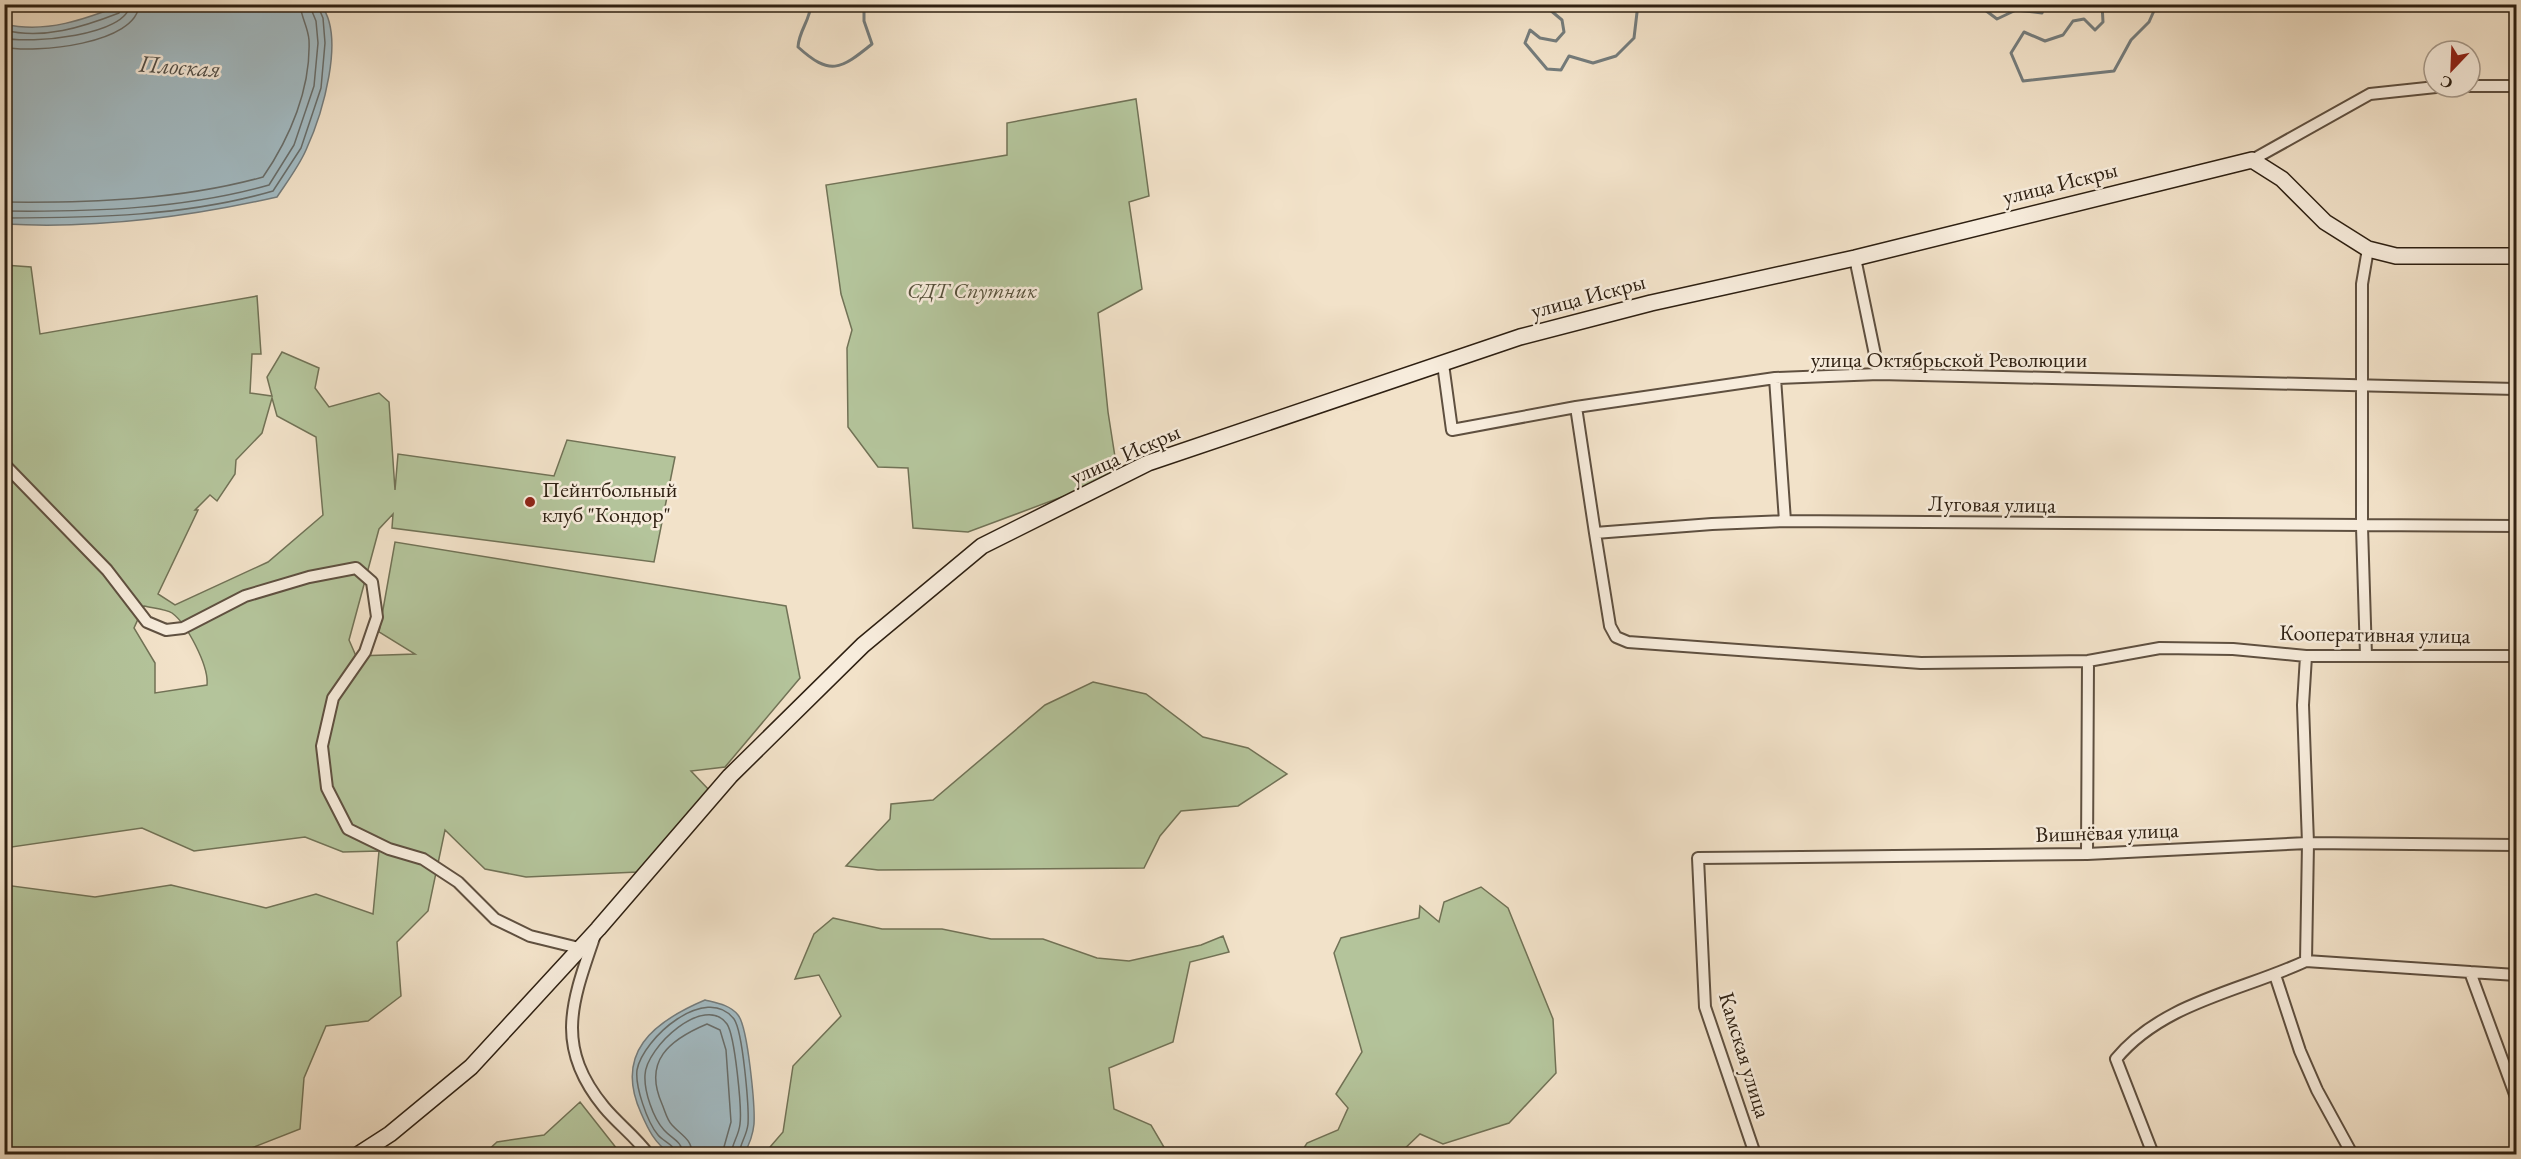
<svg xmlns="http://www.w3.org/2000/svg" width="2521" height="1159" font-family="'EB Garamond',serif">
<rect width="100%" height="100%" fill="#f2e2c9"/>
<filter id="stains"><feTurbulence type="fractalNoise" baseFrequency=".00333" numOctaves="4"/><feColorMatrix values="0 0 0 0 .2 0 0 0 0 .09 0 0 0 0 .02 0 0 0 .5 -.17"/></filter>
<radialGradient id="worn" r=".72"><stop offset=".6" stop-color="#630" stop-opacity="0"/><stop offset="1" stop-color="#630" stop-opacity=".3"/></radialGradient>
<path fill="#b4c49b" stroke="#717256" stroke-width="1.5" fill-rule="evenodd" d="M1136,99l13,97 -20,6 13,87 -44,24 10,99 10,64 -150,56 -55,-4 -5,-60 -30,-1 -30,-40 -1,-79 5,-18 -11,-36 -15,-109 181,-30v-32z
M4,265l27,2 9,67 217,-38 4,58h-9l-2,39 22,3 -5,-19 15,-25 37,16 -4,20 14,19 50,-14 10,9 6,88 3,-36 156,22 13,-36 108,17 -21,105 -262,-34 1,-14 -14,15 -30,111 7,16 59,-2 -36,-22 16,-90 391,64 14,72 -75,89 -34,4 19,20 -72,81 -112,5 -41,-8 -40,-39 -17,81 -31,31 4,54 -33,25 -42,5 -22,52 -4,51 -64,25h-231v-269l90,12 76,-12 95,23 50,-14 57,20 6,-63 -36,1 -38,-15 -111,14 -52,-23 -137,20zM272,398l5,18 39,21 7,78 -55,47 -93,43 -17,-11 40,-84h-3l15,-15 7,6 18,-27 1,-14 26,-27zM144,606c8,2 22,3 28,7 15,11 37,53 35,72l-52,8v-30l-21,-35z
M1093,682l53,12 57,43 45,11 39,26 -49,32 -57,5 -21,25 -16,32 -266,2 -32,-4 44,-47 1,-15 42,-4 112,-95z
M1481,887l27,21 45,111 3,54 -47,50 -66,21 -23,-10 -21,20h-99l7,-11 31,-13 10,-22 -12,-14 26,-42 -28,-99 7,-15 78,-20 1,-12 19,16 5,-20z
M833,918l49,11h60l49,10h52l54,19 32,3 72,-16 22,-9 6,16 -39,10 -17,80 -64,26 5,41 37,16 17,29h-404l19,-22 10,-66 48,-50 -22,-41 -24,4 19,-45z
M580,1102l41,52h-137l13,-12 47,-7z"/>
<path fill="#a2bac2" stroke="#747c7c" stroke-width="1.5" d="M124,4l197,1c25,32 1,110 -15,145 -7,16 -19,32 -29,47 -88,20 -181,32 -272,27v-200c40,10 81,-5 119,-20z
M705,1000c12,3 25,5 33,15 10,12 17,91 16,109 -1,11 -5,21 -10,30 -13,1 -66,4 -74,-1 -15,-9 -22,-24 -29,-40 -27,-60 12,-91 64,-113z"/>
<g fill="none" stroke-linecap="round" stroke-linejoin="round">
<path stroke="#686d6a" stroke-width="1.5" d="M4,30c39,10 79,-3 115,-17l4,-9
M4,38c25,6 124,-2 126,-34
M4,47c30,7 134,-3 135,-43
M4,202c86,1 176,-2 259,-25 27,-39 48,-89 46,-137 -1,-13 -8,-23 -9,-36
M4,211c88,1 180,-2 265,-26l25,-40 20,-59 4,-43 -2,-22 -7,-17
M4,218c90,0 183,-2 269,-27l28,-43 20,-60 4,-45 -2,-25 -6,-14
M676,1154c-2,-10 -12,-12 -18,-19 -11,-13 -23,-49 -21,-65 6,-32 69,-87 97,-51 9,13 15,88 14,105 -1,11 -8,20 -9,30
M683,1154c-1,-13 -11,-15 -19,-24 -11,-12 -20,-39 -19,-55 1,-28 60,-82 82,-51 8,12 15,85 13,100 -1,11 -8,20 -9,30
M692,1154c0,-15 -11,-19 -20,-29 -5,-5 -7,-14 -10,-21 -19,-43 7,-64 45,-80l13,6 6,20 5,72 -9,32"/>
<path stroke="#747c7c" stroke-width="3" d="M811,4c-1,17 -12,26 -13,43 32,29 42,23 74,-3l-8,-23v-17
M1543,4l19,16 2,12 -8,9 -16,-3 -10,-8 -5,13 22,26 14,1 8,-14 24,7 23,-7 18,-18 4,-34
M1564,4v3l26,3 7,-6
M1985,4v6l12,9 19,-9 26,3 3,-9
M2102,4l1,18 -8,8 -11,-11 -11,2 -10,14 -18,6 -21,-9 -13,21 12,28 91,-10 17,-31 18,-18 8,-18"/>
<defs>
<path id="minor" d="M2470,86h46
M2252,160l118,-66 66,-7
M1855,258l24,116
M1443,364l9,66 124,-23 199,-29 104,-4 637,15
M1775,378l10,143
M1576,407l19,126 117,-9 73,-3 731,5
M4,464l103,106 40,52 19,8 17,-2 62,-32 64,-19 47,-9 16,14 5,35 -12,35 -32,46 -11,48 5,42 21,41 41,20 34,10 35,23 37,37 35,17 49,12
M1595,533l15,93 6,11 12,5 293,21 167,-2 72,-13 73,1 73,7h210
M2366,656l-4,-129v-243l6,-35
M2087,854l1,-193
M595,935c-23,67 -41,111 9,172 14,17 32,30 44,47
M2306,961l164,11 46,125
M2470,972l46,3
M2275,975l25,76 17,39 35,64
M1755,1154l-50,-147 -7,-149 389,-4 221,-11 208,2
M2153,1154l-37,-95c47,-57 126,-68 190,-98l2,-118 -5,-138 3,-49"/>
<path id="secondary" d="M359,1154l31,-20 81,-67 127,-138 132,-153 133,-131 119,-99 166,-83 372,-126 131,-34 204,-45 397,-98 30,19 43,43 43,27 28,7h120"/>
</defs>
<use href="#minor" stroke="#5f5040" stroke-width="14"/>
<use href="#secondary" stroke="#2e2012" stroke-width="18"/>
<use href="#minor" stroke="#f7ecdc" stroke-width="10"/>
<use href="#secondary" stroke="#f7ecdc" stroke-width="15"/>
</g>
<circle fill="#8f2418" stroke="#f7ecdc" stroke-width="2" cx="530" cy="502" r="6"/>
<g text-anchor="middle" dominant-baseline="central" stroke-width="5" stroke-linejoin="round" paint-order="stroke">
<g font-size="22" fill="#2e2012" stroke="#f7ecdc">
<text transform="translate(2060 183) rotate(-14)">улица Искры</text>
<text transform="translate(1588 296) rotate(-15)">улица Искры</text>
<text x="1949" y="359">улица Октябрьской Революции</text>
<text transform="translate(1125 454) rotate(-24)">улица Искры</text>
<text transform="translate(1992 504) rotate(1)">Луговая улица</text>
<text transform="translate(2375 634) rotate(1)">Кооперативная улица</text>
<text transform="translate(2107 832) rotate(-2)">Вишнёвая улица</text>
<text transform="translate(1745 1055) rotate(73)">Камская улица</text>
</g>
<g font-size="22" font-style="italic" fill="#56513b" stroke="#f7ecdc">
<text x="972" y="290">СДТ Спутник</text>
</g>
<g font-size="22" fill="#2e2012" stroke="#f7ecdc" text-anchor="start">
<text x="542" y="489">Пейнтбольный<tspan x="542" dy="25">клуб "Кондор"</tspan></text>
</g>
<g font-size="24" font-style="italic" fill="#514e47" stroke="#f7ecdc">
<text transform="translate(180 66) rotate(4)">Плоская</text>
</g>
</g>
<rect width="2521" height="1159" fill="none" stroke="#f2e2c9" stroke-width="24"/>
<rect x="6" y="6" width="2509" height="1147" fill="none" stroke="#2e2012" stroke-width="3"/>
<rect x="12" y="12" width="2497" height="1135" fill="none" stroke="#2e2012" stroke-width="1.5"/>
<g transform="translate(2452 69) rotate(203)"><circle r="28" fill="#f7ecdc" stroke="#a79a8b" stroke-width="1.5"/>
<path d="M0-4.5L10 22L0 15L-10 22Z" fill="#8f2418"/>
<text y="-9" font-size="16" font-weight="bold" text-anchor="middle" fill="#2e2012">С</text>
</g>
<rect width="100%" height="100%" filter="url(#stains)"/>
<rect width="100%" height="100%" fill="url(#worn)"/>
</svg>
